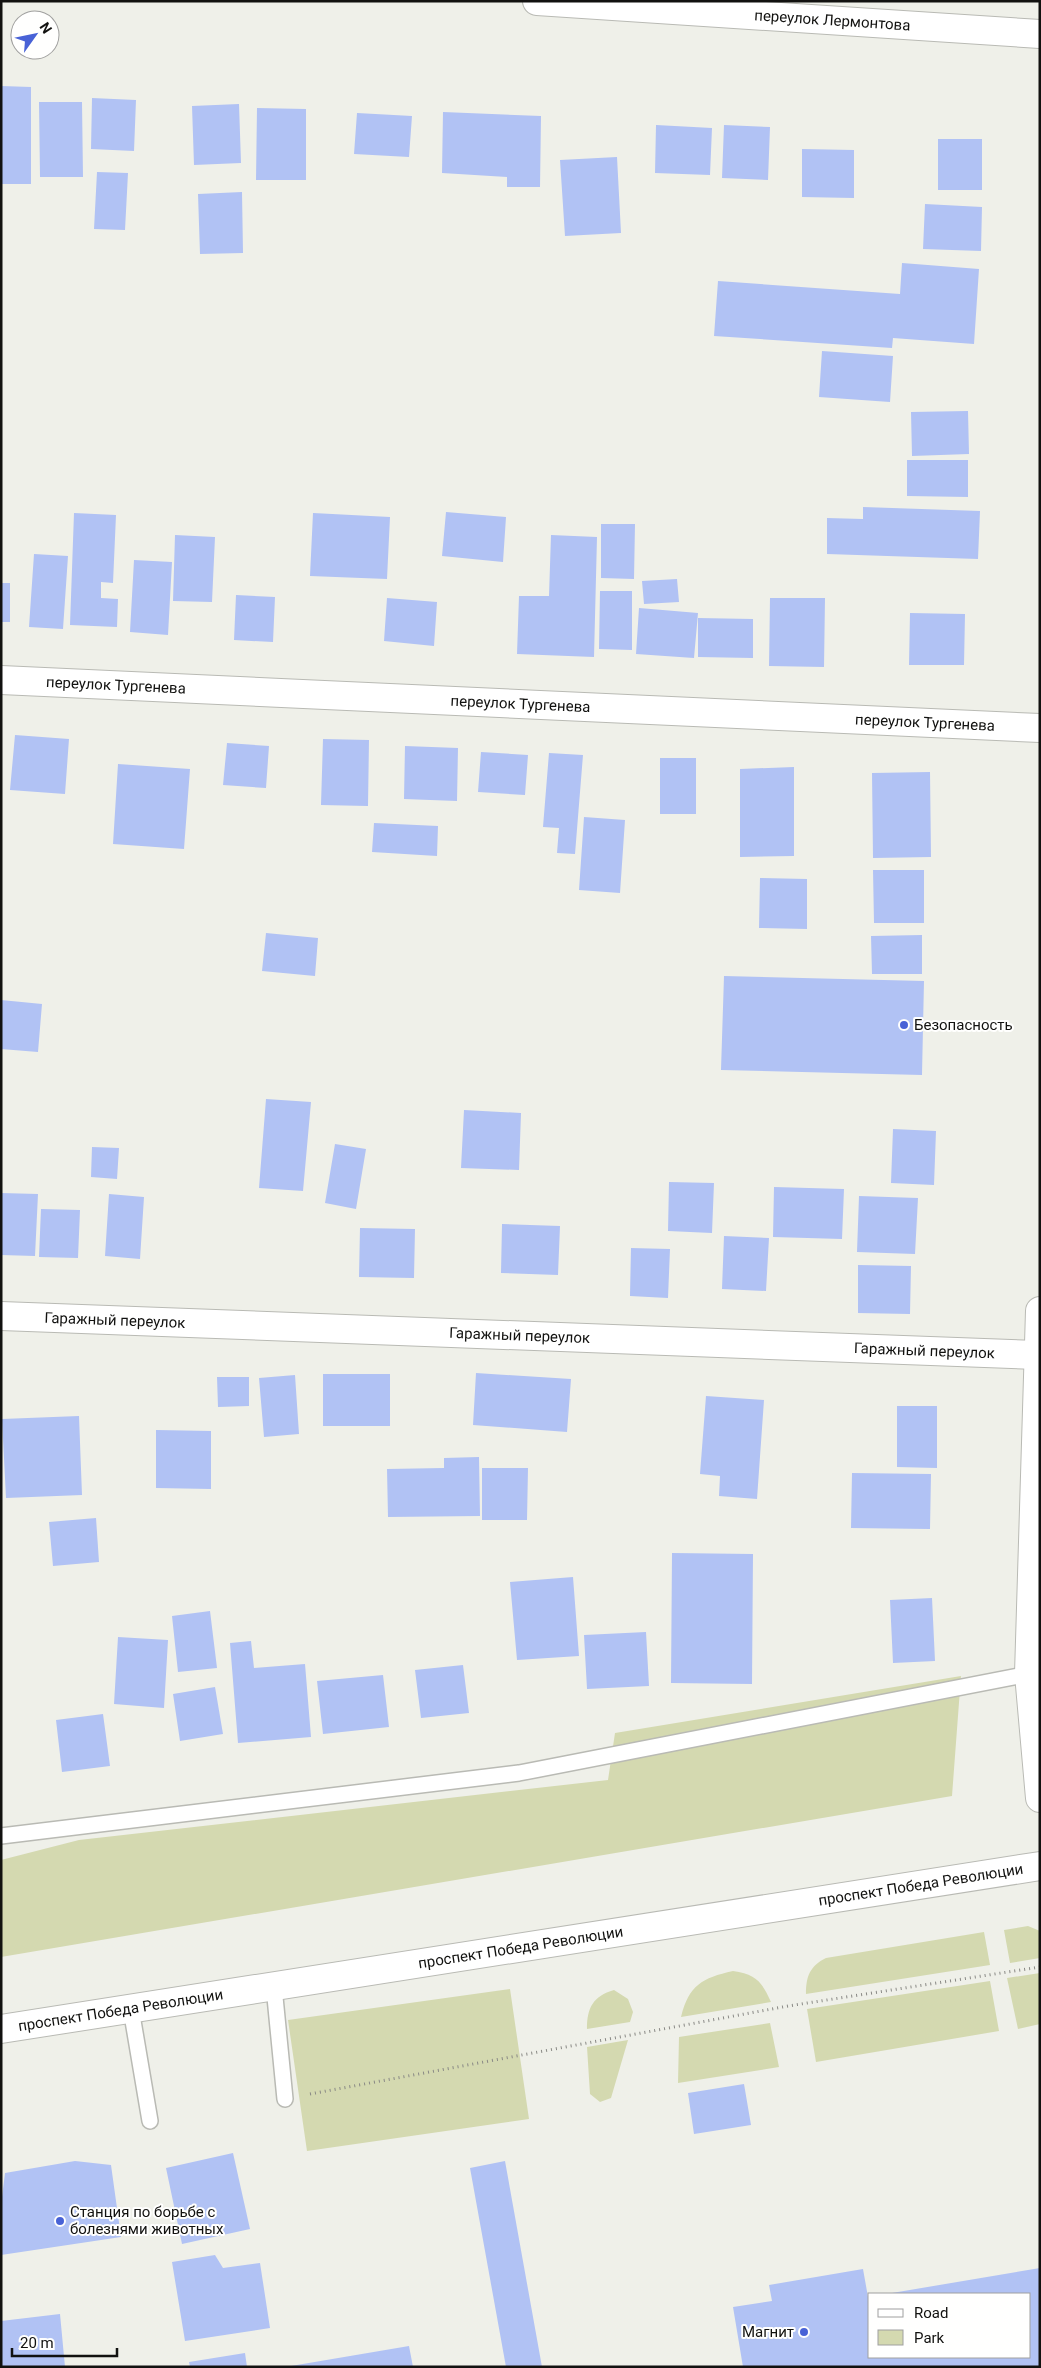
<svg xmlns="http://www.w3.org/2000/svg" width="1041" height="2368" font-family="Roboto,sans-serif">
<rect width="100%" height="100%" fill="#eff0e9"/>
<path fill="#d4d9b0" d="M961,1676l-9,120 -951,161v-97l78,-20 529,-60 7,-47z
M1028,1926l12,5v27l-30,5 -6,-33z
M984,1932l6,33 -184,29c0,-18 4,-28 20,-36z
M733,1971c23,3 29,11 38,31l-90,15c8,-32 21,-39 52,-46z
M1040,1973v51l-22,5 -11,-51z
M990,1981l9,50 -183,31 -9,-53z
M510,1989l19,130 -222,32 -19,-131z
M614,1990l14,9 5,13 -3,10 -43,7c0,-21 6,-33 27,-39z
M770,2023l9,44 -101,16 1,-46z
M628,2040l-17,58 -11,4 -10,-8 -3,-47z"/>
<path fill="#b1c2f4" d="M1,86l30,1v97h-30z
M92,98l44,2 -2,51 -43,-2z
M39,102h43l1,75h-43z
M239,104l2,59 -47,2 -2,-59z
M257,108l49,1v71h-50z
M443,112l98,4 -1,71h-33v-10l-65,-4z
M357,113l55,3 -3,41 -55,-3z
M656,125l56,3 -2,47 -55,-2z
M724,125l46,2 -2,53 -46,-2z
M938,139h44v51h-44z
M802,149l52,1v48l-52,-1z
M617,157l4,76 -56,3 -5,-76z
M97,172l31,1 -3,57 -31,-1z
M242,192l1,61 -43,1 -2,-60z
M925,204l57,3 -1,44 -58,-2z
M902,263l77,6 -5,75 -81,-6 -1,10 -178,-12 4,-55 182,13z
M822,351l71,5 -3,46 -71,-5z
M968,411l1,43 -57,2 -1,-44z
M907,460h61v37l-61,-1z
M863,507l117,4 -2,48 -151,-5v-36l36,1z
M446,512l60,5 -3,45 -61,-6z
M74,513l42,2 -3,68 -12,-1v16l17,1 -1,28 -47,-2z
M313,513l77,4 -3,62 -77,-3z
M601,524h34l-1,55 -33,-1z
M175,535l40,2 -3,65 -39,-1z
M551,535l46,2 -3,120 -77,-3 2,-58h30z
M34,554l34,2 -5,73 -34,-2z
M134,560l38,2 -4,73 -38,-3z
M677,579l2,23 -35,2 -2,-23z
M1,583h9v39h-9z
M600,591h32v59l-33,-1z
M236,595l39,2 -2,45 -39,-2z
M387,598l50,4 -3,44 -50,-5z
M770,598h55l-1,69 -55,-1z
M639,608l59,5 -4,45 -58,-4z
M910,613l55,1 -1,51h-55z
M698,618l55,1v39l-55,-1z
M15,735l54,4 -4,55 -55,-4z
M323,739l46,1 -1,66 -47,-1z
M227,743l42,3 -3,42 -43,-3z
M405,746l53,2 -1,53 -53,-2z
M481,752l47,3 -3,40 -47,-3z
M549,753l34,2 -8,99 -18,-1 2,-25 -16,-1z
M660,758h36v56h-36z
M118,764l72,5 -6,80 -71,-5z
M794,767v89l-54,1v-88z
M930,772l1,85 -58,1 -1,-85z
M584,817l41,3 -5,73 -41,-3z
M374,823l64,3 -1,30 -65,-4z
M873,870h51v53h-50z
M760,878l47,1v50l-48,-1z
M266,933l52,5 -3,38 -53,-5z
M922,935v39h-50l-1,-38z
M724,976l200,5 -2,94 -201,-5z
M1,1000l41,4 -4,48 -37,-3z
M266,1099l45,3 -8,89 -44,-3z
M464,1110l57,3 -2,57 -58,-2z
M893,1129l43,2 -2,54 -43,-2z
M335,1144l31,5 -10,60 -31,-6z
M92,1147l27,1 -2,31 -26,-2z
M669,1182l45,1 -2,50 -44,-2z
M774,1187l70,2 -2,50 -69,-2z
M1,1193l37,1 -3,62 -34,-1z
M109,1194l35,3 -4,62 -35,-3z
M859,1196l59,2 -3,56 -58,-2z
M41,1209l39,1 -2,48 -39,-1z
M502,1224l58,2 -2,49 -57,-2z
M360,1228l55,1 -1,49 -55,-1z
M724,1236l45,2 -3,53 -44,-2z
M631,1248l39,1 -2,49 -38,-2z
M858,1265l53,1 -1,48 -52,-1z
M476,1373l95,6 -4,53 -94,-7z
M323,1374h67v52h-67z
M295,1375l4,59 -35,3 -5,-59z
M217,1377h32v29l-31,1z
M706,1396l58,4 -7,99 -38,-3 1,-20 -20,-2z
M897,1406h40v62l-40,-1z
M79,1416l3,79 -76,3 -4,-79z
M156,1430l55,1v58l-55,-1z
M479,1457l1,59 -92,1 -1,-48 57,-1v-10z
M482,1468h46l-1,52h-45z
M852,1473l79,1 -1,55 -79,-1z
M96,1518l3,44 -46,4 -4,-44z
M672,1553l81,1 -1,130 -81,-1z
M573,1577l6,79 -62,4 -7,-78z
M932,1598l3,63 -42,2 -3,-63z
M210,1611l7,57 -39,4 -6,-56z
M646,1632l3,54 -62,3 -3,-54z
M118,1637l50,3 -4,68 -50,-4z
M251,1641l3,27 51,-4 6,73 -73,6 -8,-100z
M463,1665l6,48 -48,5 -6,-48z
M383,1675l6,52 -66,7 -6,-53z
M215,1687l8,47 -43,7 -7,-47z
M103,1714l7,52 -48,6 -6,-52z
M744,2084l7,41 -57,9 -6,-41z
M233,2153l17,76 -68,15 -16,-76z
M75,2161l36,4 10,72 -120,18v-50l4,-32z
M505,2161l37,206h-36l-36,-199z
M215,2255l8,13 37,-5 10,65 -85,13 -13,-79z
M1040,2268v99h-297l-10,-60 39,-6 -3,-16 94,-16 5,28h2v60h160v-63l-138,-1z
M60,2314l5,53h-64v-46z
M409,2346l4,21h-122v-1z
M245,2353l2,14h-57l-1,-5z"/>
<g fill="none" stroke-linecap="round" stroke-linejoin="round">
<defs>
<path id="service" d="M1,1836l518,-63 510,-99
M274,1987l11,112
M131,2009l19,112"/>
<g id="minor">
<path id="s1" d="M537,1l503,33"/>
<path id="s2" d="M1,680l1039,48"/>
<path id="s3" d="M1,1316l1036,39"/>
</g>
<g id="primary">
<path d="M1040,1311l-11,363 11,124"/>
<path id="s4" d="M1,2029l1039,-163"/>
</g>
</defs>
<use href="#service" stroke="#b9bab4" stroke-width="18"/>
<use href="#minor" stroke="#b9bab4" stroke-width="30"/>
<use href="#primary" stroke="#b9bab4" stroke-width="30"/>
<path stroke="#898985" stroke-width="3" stroke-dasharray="1 4" stroke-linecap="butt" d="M310,2094l478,-88 252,-39"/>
<use href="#service" stroke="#fff" stroke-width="15"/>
<use href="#minor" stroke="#fff" stroke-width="28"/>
<use href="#primary" stroke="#fff" stroke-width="28"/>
</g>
<g fill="#4862d6" stroke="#fffffe" stroke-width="2">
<circle cx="904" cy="1025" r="5"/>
<circle cx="60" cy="2221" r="5"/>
<circle cx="804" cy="2332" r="5"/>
</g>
<g text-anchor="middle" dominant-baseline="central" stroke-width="4" stroke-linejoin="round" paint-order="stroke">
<g font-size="15" fill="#121210" stroke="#fffffe">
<text stroke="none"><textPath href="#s1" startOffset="296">переулок Лермонтова</textPath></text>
<text stroke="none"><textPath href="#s2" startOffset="115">переулок Тургенева</textPath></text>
<text stroke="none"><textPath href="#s2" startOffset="520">переулок Тургенева</textPath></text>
<text stroke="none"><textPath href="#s2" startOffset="925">переулок Тургенева</textPath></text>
<text stroke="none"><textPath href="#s3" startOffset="114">Гаражный переулок</textPath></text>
<text stroke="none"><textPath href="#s3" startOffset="519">Гаражный переулок</textPath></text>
<text stroke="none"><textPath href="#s3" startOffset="924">Гаражный переулок</textPath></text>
<text stroke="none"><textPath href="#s4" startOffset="931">проспект Победа Революции</textPath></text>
<text stroke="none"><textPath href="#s4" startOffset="526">проспект Победа Революции</textPath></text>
<text stroke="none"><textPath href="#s4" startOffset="121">проспект Победа Революции</textPath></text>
</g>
<g font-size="15" fill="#121210" stroke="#fffffe" text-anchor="start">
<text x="914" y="1025">Безопасность</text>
<text x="70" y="2212">Станция по борьбе с<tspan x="70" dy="17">болезнями животных</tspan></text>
<text x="794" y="2332" text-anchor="end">Магнит</text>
</g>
</g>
<rect width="1041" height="2368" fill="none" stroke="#121210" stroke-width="5"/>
<rect x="868" y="2293" width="162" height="65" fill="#fffffe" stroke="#a0a09f"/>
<rect x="878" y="2309" width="25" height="8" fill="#ffffff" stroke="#a0a09f"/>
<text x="914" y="2318" font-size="15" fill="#121210">Road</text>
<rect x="878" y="2330" width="25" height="15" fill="#d4d9b0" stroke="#a0a09f"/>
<text x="914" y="2343" font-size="15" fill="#121210">Park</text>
<g transform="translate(35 35) rotate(57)"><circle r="24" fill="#fffffe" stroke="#a0a09f"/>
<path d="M0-4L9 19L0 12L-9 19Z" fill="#4862d6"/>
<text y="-8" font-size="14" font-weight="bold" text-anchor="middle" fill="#121210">N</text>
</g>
<path d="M12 2348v8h105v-8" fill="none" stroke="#121210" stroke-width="2.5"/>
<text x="20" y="2348" font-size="15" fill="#121210" stroke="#fffffe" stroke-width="4" paint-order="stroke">20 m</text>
</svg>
